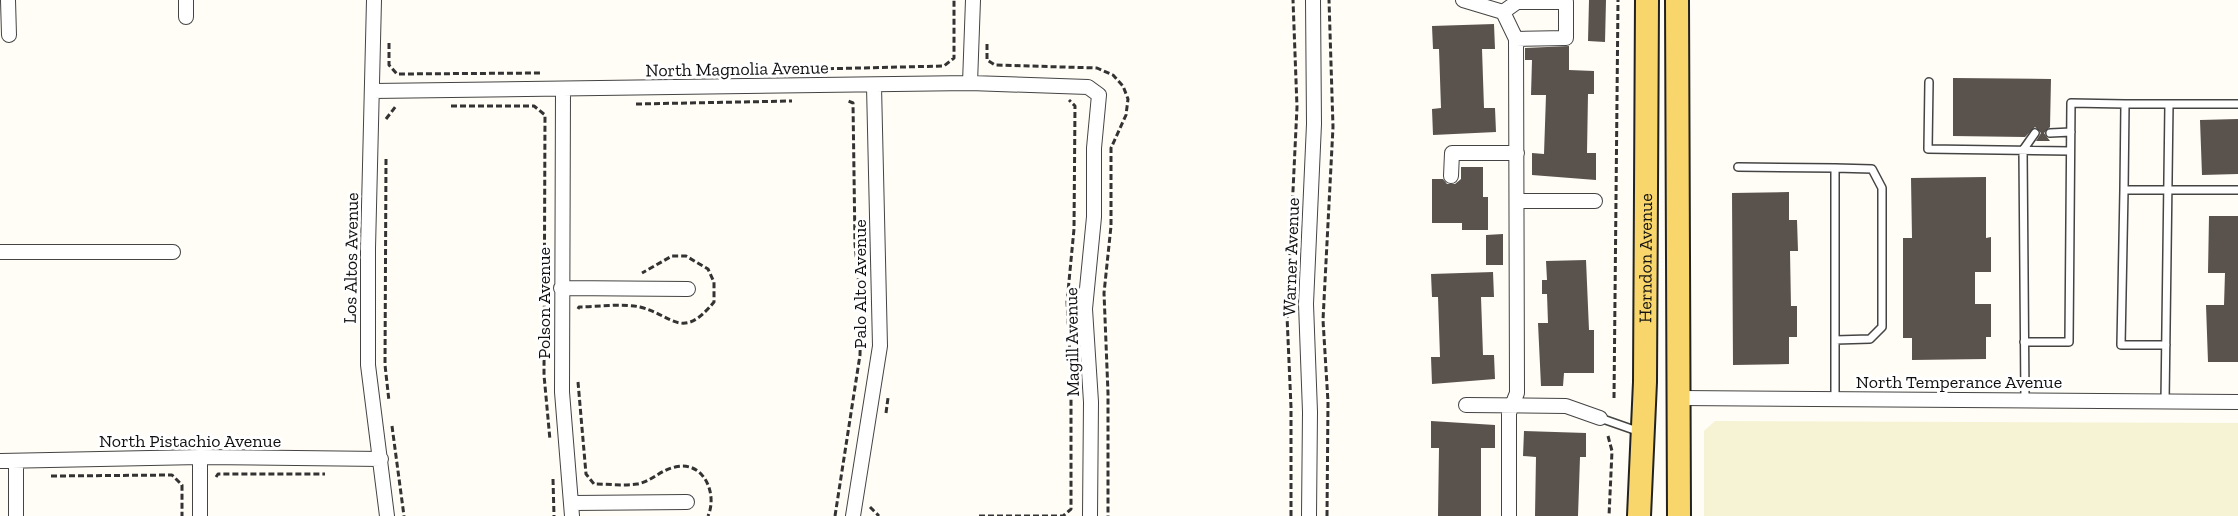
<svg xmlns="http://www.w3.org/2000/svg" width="2238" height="516" font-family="'Zilla Slab',serif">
<rect width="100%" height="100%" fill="#fffdf5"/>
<path fill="#f6f3d4" d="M1715,421l523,2v93h-534v-85z"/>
<path fill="#5a524d" d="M1589,0h17l-1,42 -17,-1z
M1494,24l1,25h-13l2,59h11l1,24 -63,3 -1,-26 9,-1 -2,-59h-6l-1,-23z
M1569,46v24l25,1v23h-6l-1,59h9v27l-64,-5v-22l12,1 2,-59h-15l1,-35h-7v-12z
M1953,78l98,1 -1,48 -6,6 6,8h-14l5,-8 -6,-6 -10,10 -72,-1z
M2238,119v55l-36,1 -2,-55z
M1461,167h22v30h5v33h-26v-7h-30v-44h11l4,5h8l6,-5z
M1986,177v61l5,-1v35h-16v32h16v33h-5v22l-74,1v-22h-9v-100h9l-1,-60z
M1789,192v28h8l1,31h-8l1,55h6v31h-8v27l-56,1 -1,-172z
M2209,216h29v146h-30l-2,-57h18l1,-32h-17z
M1503,234v31h-17v-30z
M1586,260l3,70h5v43h-30l-1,13h-22l-3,-63h10l-1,-29h-5v-14h5l-1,-19z
M1493,272l1,25h-13l2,58h11l1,24 -63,5 -1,-27h9l-2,-60h-6l-1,-23z
M1431,421l64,4v23h-14v68h-43l1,-68h-8z
M1524,431l62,2v24h-6l-2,59h-43l1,-59 -13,-1z"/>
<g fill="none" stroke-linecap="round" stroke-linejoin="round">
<defs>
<path id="lane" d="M1929,82l-1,67 142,2
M2050,133l21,-1
M1738,167l97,1v231
M1835,168l37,1 10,19v139l-12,12 -35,1
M2124,190l1,-86h44
M2024,342h45l2,-239 54,1
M2166,345h-45l3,-155h114
M2025,399l-2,-249 12,-17
M2165,402l4,-298h69
M1600,418l40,14"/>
<path id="street" d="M8,0l1,35
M374,0l-6,248v117l19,151
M1463,0l40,12 13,27 1,354 -8,20v103
M1503,12l14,-10h49v36l-50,1
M186,17v-17
M970,83l3,-83
M563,89l-1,303 10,124
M373,91l597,-8 118,4 11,8 -5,53v69l-9,92 6,93 -1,114
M1451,176l1,-23h65
M1517,201h78
M0,252h173
M561,288l127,1
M1680,398l558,4
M1466,405l100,1 34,12
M200,457v59
M0,461l200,-4 181,2
M573,503l114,-1
M16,516v-55
M853,516l27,-170 -6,-260
M1309,516l1,-104 -4,-108 8,-180 -1,-124"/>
<g id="primary">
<path d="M1677,0l2,516"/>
<path id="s1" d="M1639,516l6,-134 2,-382"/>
</g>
</defs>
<use href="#lane" stroke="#444" stroke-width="10"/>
<use href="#street" stroke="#444" stroke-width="16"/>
<use href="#primary" stroke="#222" stroke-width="26"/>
<path stroke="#333" stroke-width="3" stroke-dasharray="6 3" stroke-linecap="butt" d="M389,43v22l8,9 145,-1
M987,44v16l8,5 102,3 16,7 10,11 5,13 -2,16 -15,33v78l-7,67 4,100v123
M774,70l170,-4 10,-8v-58
M636,104l156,-3
M451,106h83l11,9 -1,260 6,65
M386,119l10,-13
M386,159l-1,206 4,36
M578,309l1,-2c18,0 43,-4 61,0 34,9 42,34 74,-5v-20l-6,-13 -22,-13h-14l-30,17
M578,382l8,92 8,10c14,0 29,2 43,0 14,-2 23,-14 38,-17 28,-7 43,26 33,49
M1614,398l4,-398
M886,413l2,-15
M392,426l12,90
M1608,436l4,15 -3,65
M51,476l121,-1 10,10v31
M216,477l2,-3h107
M553,479l1,37
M870,507l9,9
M835,516l25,-161 1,-48 -6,-63 -2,-141 -7,-3
M979,516h84l8,-7v-135l-4,-72 7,-73 1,-123 -6,-6
M1291,516v-109l-4,-91 10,-209 -4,-107
M1327,516l1,-114 -5,-82 10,-193 -4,-127"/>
<use href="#lane" stroke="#fff" stroke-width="7"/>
<use href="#street" stroke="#fff" stroke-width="14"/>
<use href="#primary" stroke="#f9d66b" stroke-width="22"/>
</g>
<g text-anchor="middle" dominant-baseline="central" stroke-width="6" stroke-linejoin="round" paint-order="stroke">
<g font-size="18" fill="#111" stroke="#fff">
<text transform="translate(737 69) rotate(-1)">North Magnolia Avenue</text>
<text transform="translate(1291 257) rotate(-88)">Warner Avenue</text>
<text transform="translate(351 258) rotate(-89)">Los Altos Avenue</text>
<text stroke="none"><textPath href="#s1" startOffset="258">Herndon Avenue</textPath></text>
<text transform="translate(860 284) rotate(-90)">Palo Alto Avenue</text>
<text transform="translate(544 303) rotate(-90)">Polson Avenue</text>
<text transform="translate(1072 342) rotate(-91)">Magill Avenue</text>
<text x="1959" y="382">North Temperance Avenue</text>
<text x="190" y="441">North Pistachio Avenue</text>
</g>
</g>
</svg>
